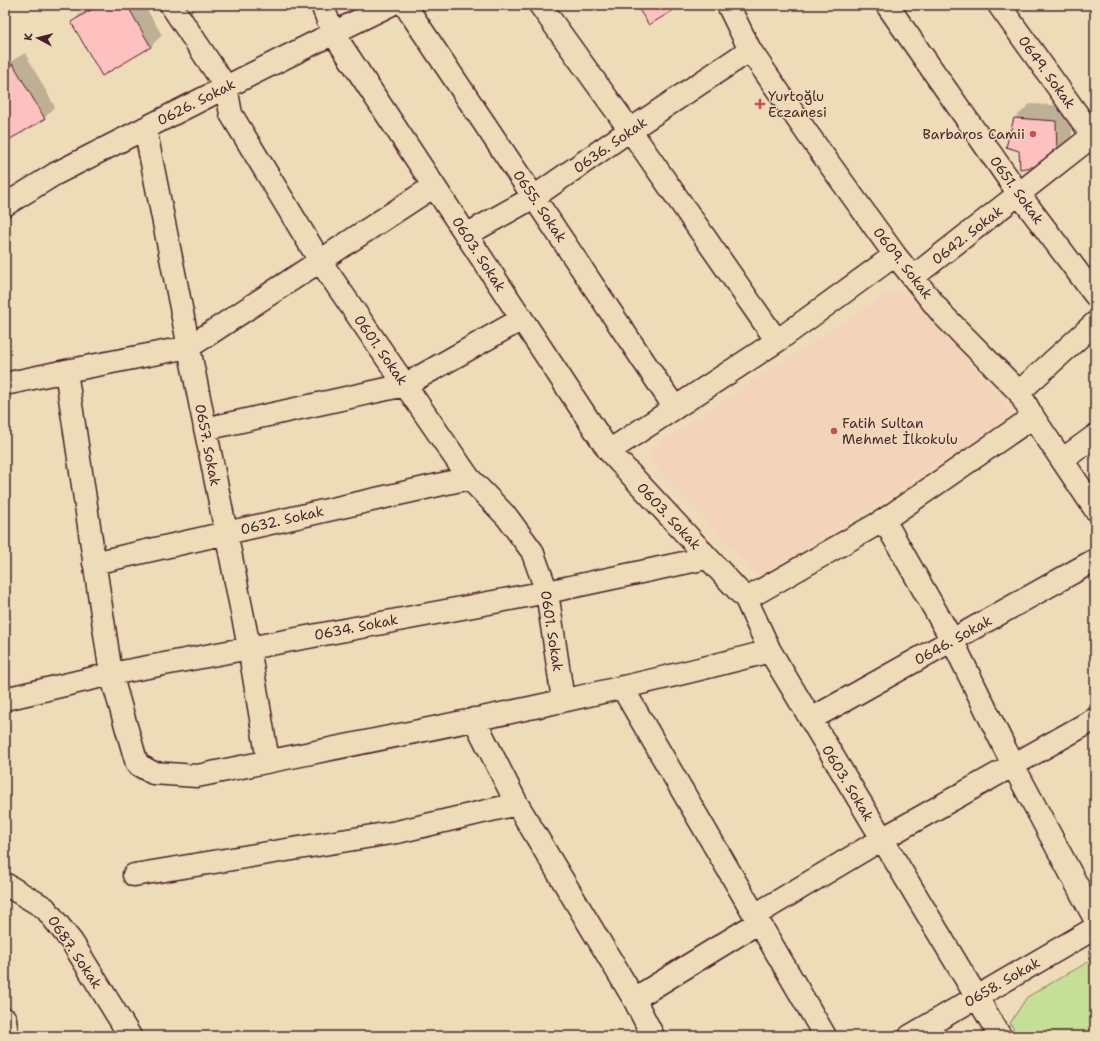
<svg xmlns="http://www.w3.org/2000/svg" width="1100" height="1041" font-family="'Shantell Sans',sans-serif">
<rect width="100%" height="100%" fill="#eedcb9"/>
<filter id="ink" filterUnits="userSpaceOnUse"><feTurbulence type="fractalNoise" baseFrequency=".025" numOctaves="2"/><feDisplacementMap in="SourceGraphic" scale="8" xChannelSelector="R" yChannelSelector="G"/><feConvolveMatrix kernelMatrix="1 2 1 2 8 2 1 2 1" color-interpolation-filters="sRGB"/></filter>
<g filter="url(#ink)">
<path fill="#f3d4bb" d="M891,291l23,3 101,123 -256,162 -108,-117 2,-16z"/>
<path fill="#c5df96" stroke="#887f60" d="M1095,958v78h-77l-8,-13 17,-26z"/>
<path fill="#0003" d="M93,5h51l18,30 -11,11 -79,-24 11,-11z
M25,53l30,54 -11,11 -39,23v-76z
M1030,104l41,2 1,30 -7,7 -2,5 -15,15 -28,-13 -6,-31z"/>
<path fill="#fec1bf" stroke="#4a1f2b" d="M99,5h28l24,42 -49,29 -31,-54z
M636,5h46l-33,20z
M13,64l32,55 -40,23v-73z
M1014,118l42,3 1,31 -4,-2 -4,14 -29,5 -1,-18 -13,-4z"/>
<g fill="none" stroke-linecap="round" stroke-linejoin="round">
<defs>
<path id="minor" d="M171,5l55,82 5,27 89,147 149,217 38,39 25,34 15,41 16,108
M322,5l11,28 276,418 137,148 24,52 230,385
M405,5l270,403
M540,5l90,125 147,211
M728,5l22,45 57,83 88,122 48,60 76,77 14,25 62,92
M887,5l132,189 76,101
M999,5l96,134
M145,128l104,519 19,114
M5,205l50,-31 171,-87 94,-47 13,-7 57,-28
M466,235l68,-38 96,-67 120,-80
M913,277l182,-143
M66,371l45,303 26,90 16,9 44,3c191,-39 384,-75 573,-125
M5,384l61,-13 123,-24 245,-161
M1019,392l76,-69
M205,429l200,-44 117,-66
M609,451l168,-110 118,-86
M1062,460l33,-24
M884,520l68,120 61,125 82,154
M94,563l375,-85
M746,599l138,-79 149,-103
M622,687l203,349
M5,699l106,-25 436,-82 160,-34
M474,719l43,85 117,195 19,37
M811,719l284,-159
M134,875l263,-43 120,-28
M5,884l40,24 27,34 58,94
M755,915l127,-76 213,-120
M634,999l125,-77
M910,1036l185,-108"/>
<path id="highway" d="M5,1019l2,17"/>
</defs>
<use href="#minor" stroke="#4a1f2b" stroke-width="25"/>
<use href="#highway" stroke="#4a1f2b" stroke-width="25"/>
<use href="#minor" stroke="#eedcb9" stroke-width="22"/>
<use href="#highway" stroke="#eedcb9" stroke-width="22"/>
</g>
</g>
<g fill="#d1495b" stroke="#eedcb9" stroke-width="1.5">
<path d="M758 98h4v4h4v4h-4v4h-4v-4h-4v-4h4z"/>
<circle cx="1033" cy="134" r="4"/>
<circle cx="834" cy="431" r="4"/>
</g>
<g text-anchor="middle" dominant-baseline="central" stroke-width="3" stroke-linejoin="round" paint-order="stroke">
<g font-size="14" fill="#4a1f2b" stroke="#eedcb9">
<text transform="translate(1047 72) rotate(54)">0649. Sokak</text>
<text transform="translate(196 102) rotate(-27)">0626. Sokak</text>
<text transform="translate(610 145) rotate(-35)">0636. Sokak</text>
<text transform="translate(1017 190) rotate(54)">0651. Sokak</text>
<text transform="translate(540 206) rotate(56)">0655. Sokak</text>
<text transform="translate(967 235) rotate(-38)">0642. Sokak</text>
<text transform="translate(479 254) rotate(57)">0603. Sokak</text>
<text transform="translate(903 263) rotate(52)">0609. Sokak</text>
<text transform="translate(381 350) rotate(55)">0601. Sokak</text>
<text transform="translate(208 445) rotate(79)">0657. Sokak</text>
<text transform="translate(669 516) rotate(47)">0603. Sokak</text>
<text transform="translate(282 520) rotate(-13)">0632. Sokak</text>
<text transform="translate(356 627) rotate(-11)">0634. Sokak</text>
<text transform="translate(552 631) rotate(81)">0601. Sokak</text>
<text transform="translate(953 640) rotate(-29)">0646. Sokak</text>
<text transform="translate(848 783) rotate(59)">0603. Sokak</text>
<text transform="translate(75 952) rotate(56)">0687. Sokak</text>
<text transform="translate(1002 982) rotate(-30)">0658. Sokak</text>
</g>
<g font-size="14" fill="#4a1f2b" stroke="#eedcb9" text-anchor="start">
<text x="768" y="96">Yurtoğlu<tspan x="768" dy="16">Eczanesi</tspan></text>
<text x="1025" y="134" text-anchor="end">Barbaros Camii</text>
<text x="842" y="423">Fatih Sultan<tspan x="842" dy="16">Mehmet İlkokulu</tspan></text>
</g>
</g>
<rect width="1100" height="1041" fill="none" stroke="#eedcb9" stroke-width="20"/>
<rect x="10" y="10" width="1080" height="1021" fill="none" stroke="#4a1f2b" stroke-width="1.5" filter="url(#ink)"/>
<g transform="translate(38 38) rotate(277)" stroke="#eedcb9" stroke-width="3" paint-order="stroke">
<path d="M0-3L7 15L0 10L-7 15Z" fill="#4a1f2b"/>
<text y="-6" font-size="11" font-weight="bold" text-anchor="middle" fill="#4a1f2b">K</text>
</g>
</svg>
